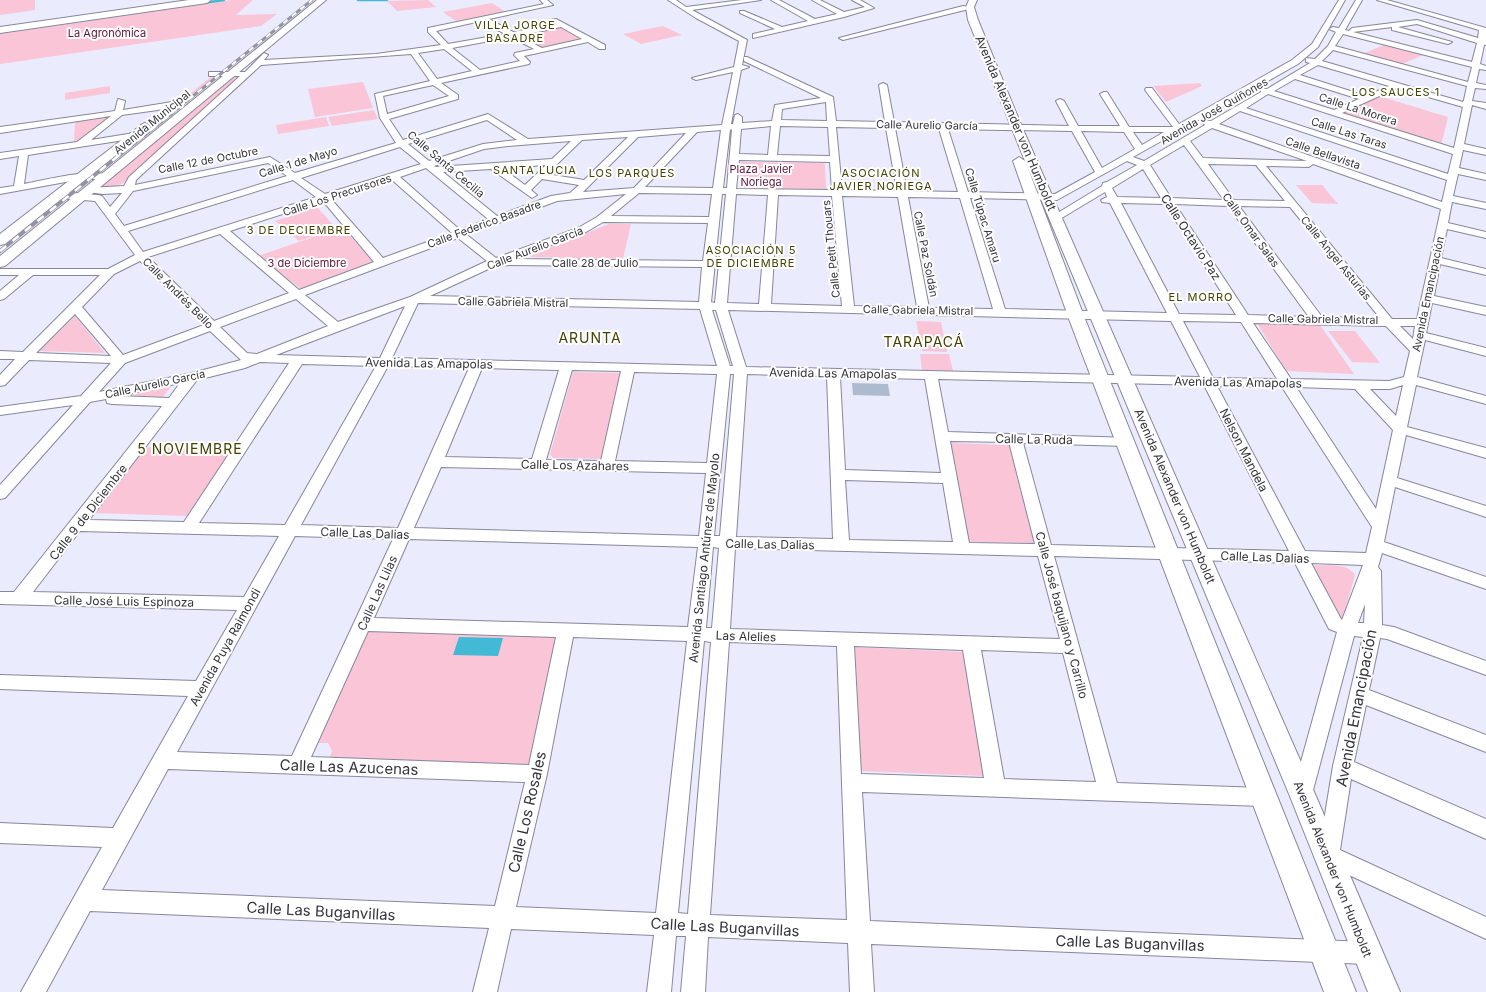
<svg xmlns="http://www.w3.org/2000/svg" width="1486" height="992" font-family="Inter,sans-serif">
<rect width="100%" height="100%" fill="#ebebfe"/>
<path fill="#fac5d7" d="M0,0h35v10l-35,5z
M231,0h22l-17,15 41,-1 -16,12 -261,38v-30z
M428,0l8,7 -39,4 -10,-10z
M492,3l14,9 -50,9 -13,-9z
M663,26l19,9 -41,9 -18,-10z
M560,27l22,12 -41,9 -21,-12z
M1387,44l39,10 -24,10 -38,-11z
M212,76h3l-120,98h-5z
M233,76h7l-118,108 -20,5 -2,-2z
M363,82l10,26 -58,9 -7,-28z
M1200,83l2,3 -36,16 -13,-16z
M110,86v7l-45,7v-7z
M1379,96l69,21 -7,28 -99,-32z
M374,110l4,9 -46,7 -4,-9z
M115,116l-37,28h-4l1,-22z
M326,117l3,9 -51,8 -2,-9z
M741,162l81,1 3,1 1,25 -86,-1z
M1296,185h26l16,19 -26,-1z
M317,207l19,21 -37,13 -24,-20z
M609,224h22l-8,35 -92,-2v-2z
M342,227l30,33 -1,2 -70,27 -43,-33z
M75,316l30,37 -66,-2z
M916,321l25,1 6,30 -25,-1z
M1257,323l63,2 34,49 -68,-3z
M1328,331h27l25,32 -28,-1z
M920,354h29l4,17 -31,-1z
M573,372l47,1 -18,86 -49,-1 -3,-4z
M172,385l-9,12 -40,-2z
M950,443l61,2 25,98 -69,-1z
M142,447l89,3 -43,66 -96,-3z
M1315,565c13,1 32,-3 40,10l-12,43 -7,-2 -24,-47z
M365,629l194,8 -30,130 -201,-6 4,-10 -4,-8h-11z
M852,647l113,5 19,124 -126,-5z"/>
<path fill="#42bad5" d="M459,637l44,1 -5,18 -45,-1z"/>
<g fill="none" stroke-linecap="round" stroke-linejoin="round">
<path stroke="#42bad5" stroke-width="2.5" d="M358,0h29
M203,3l21,-3"/>
</g>
<path fill="#acbcce" d="M852,383l36,1 2,12 -37,-1z"/>
<g fill="none" stroke-linecap="round" stroke-linejoin="round">
<defs>
<path id="minor" d="M540,0h7l6,5 -64,14 24,13 43,-8 -5,-4 5,-1 49,26v4h-6l-11,-7 -64,14 6,6 -1,2 -88,19 17,12v4l-69,20 14,21 85,-26 40,25 194,-14 11,-53 -37,8 -4,-2 42,-11 5,-26 -43,-23 -28,-18h8l10,7 56,-7h19l-69,10 55,30 -5,25 7,2 -8,3 -10,54h2l2,-9 3,-1 4,3v6l30,-2 3,-16 46,-7 -77,-37v-4h3l86,40 3,24 49,1 -6,-37 4,-2 4,2 7,37 175,4 -13,-25 4,-2 4,2 14,25h42l-20,-32 4,-2h3l22,35h44l-28,-37 1,-2h6l27,36 113,-64 20,-16 27,-44h6l-27,47 -20,17 -165,93 11,4 61,-36 -2,-2 1,-2h7l50,-29 -1,-4 7,1 43,-26 -4,-1v-4l9,1 13,-13 8,-14 -7,-3 4,-2 6,1 17,-28h6l-17,30 4,1 3,-3 65,-8 61,18 1,-8 -102,-30h10l99,28v17h-2l-4,19 6,2v4l-7,-1 -3,14 10,2v4l-11,-1 -3,13 14,2v6l-14,-4 -8,39 22,5v6l-23,-5 -4,18 27,6v6l-28,-6 -5,22 33,7v6l-34,-7 -4,21 38,9v6l-39,-9 -6,29 45,11v6l-46,-11 -6,32 52,11v8l-54,-12 -6,30 60,15v8l-61,-16 -8,37 69,19v8l-70,-19 -9,42 79,21v10l-80,-23 -9,43 89,28v11l-91,-30 -11,55 102,35v12l-104,-36 -4,14 3,4 1,54 12,2 92,34v14l-99,-36 -7,-1 -11,52 117,45v17l-120,-47 -12,57 132,57v20l-135,-60 -11,71 146,67v22l-167,-78 -4,-7 5,-9 13,-79 30,-129 -9,-1 -42,158 -3,6 -7,3 -7,-3 -3,-6 45,-162 -8,-3 -34,-66 -241,-7 63,227 146,5 7,3 3,6 -3,6 -7,3 -401,-14 8,129 497,21 8,3 3,8 -3,8 -8,3 -496,-20 3,48h-24l-2,-49 -140,-6 -3,55h-24l5,-56h-10l-5,56h-24l7,-57 -143,-6 -14,63h-24l16,-64 -399,-17 -44,81h-25l81,-145 -102,-4v-20l113,5 75,-132 -188,-7v-14l196,6 41,-71 -237,-6v-12h14l148,-186 -50,-2 -5,-1 -1,-4 -16,3 -85,96 -5,1v-14l73,-80 -73,10v-8l81,-11 30,-33 -82,-3 -24,25 -5,1v-11l15,-16h-15v-8l23,1 77,-77h-67l-29,24 -4,1v-9l19,-16h-19v-6h108l27,-14 -40,-54 -35,-3 -5,-3 5,-3 38,3 4,1 8,11 12,-14 -19,1 -15,-2 -2,-2 2,-2 36,-2 5,-9 111,-101h-31v-4h36l19,-19 4,2 -4,5 112,-6 65,-9 -13,-13v-4l116,-24zM481,21l24,13 -57,10 -12,-13zM1417,24l60,19 -5,19 -119,-30 39,-5v3l56,14 4,-2 -54,-15zM561,27l21,12 -40,9 -23,-12zM1343,34l129,33 -4,15 -133,-36zM511,37l23,12 -19,4 -1,2 6,6 -40,9 -28,-22zM444,49l28,22 -35,8 -19,-26zM1333,50l134,36 -3,14 -1,2 -141,-41zM411,54l19,27 -55,13 5,24 16,25 -101,30 -25,-16 -135,28 1,-5 125,-115zM1318,65l71,21 -23,10 -66,-21zM1295,79l64,20 -25,11 -60,-19zM433,85l16,11 -62,18 -4,-18zM1397,88l66,19 -9,41 -112,-35zM1268,94l185,60 -5,20 -202,-66zM826,102l1,19 -46,-1 1,-11zM1240,111l207,69 -5,22 -223,-78zM487,120l30,20 -34,4 -54,17 -21,-17zM771,126l-3,29 -29,-1 2,-25zM780,126l48,1 2,29 -53,-1zM836,127l50,1 11,63 -55,-1zM895,128l44,1 19,63 -51,-1zM1212,128l95,33 -104,-3 -13,-17zM732,129l-5,59h-4l7,-58zM948,129l124,2 23,41 -40,22 -87,-2zM721,130l-8,58 -68,-1 52,-55zM1081,131l43,1 11,17 -33,19zM1133,132h31l-22,13zM686,133l-52,55 -51,4 55,-55zM628,137l-44,43 -37,-6 35,-34zM571,141l-19,18 -116,8 -2,-1 50,-17 24,-3zM1184,145l40,55 -53,-2 -21,-33zM400,147l21,17 -96,30 -24,-16zM739,160l91,2 2,28 -96,-1zM1127,161l10,4 -30,17 -4,1 -1,3 -51,31 1,2h8l45,-27 2,5 -6,3 1,2 8,1 57,110 -162,-4 -35,-111 87,2zM268,163l19,13 -163,50 -9,-12 18,-23zM1208,164l48,1 29,36 -51,-1zM1313,164l128,45 -24,110h-25l-126,-153 43,1zM546,165l-21,20 -23,-17zM426,168l62,51 -28,11 -60,-53zM491,169l41,29 5,-3 -6,-5 11,-11 37,6 -9,8 -19,3 -54,20 -54,-44zM1143,169l18,29 -44,-1 -5,-9zM391,179l61,54 -69,25 -52,-59zM293,180l23,17 -173,55 -15,-21zM639,193l73,1 -3,23 -98,-1zM626,194l-29,23 -19,11 -82,30 -29,-23 90,-34zM722,194h4l-11,109 -4,-1zM736,194l32,1 -9,109 -32,-1zM778,195l54,1 10,110 -71,-2zM842,196l56,1 19,110 -63,-1zM908,197l52,1 33,111 -64,-1zM323,201l51,61 -75,28 -69,-59zM1121,203l44,1 71,111 -57,-1zM1175,204l53,2 81,111 -61,-2zM1239,206l51,1 90,111 -58,-1zM603,222l105,1 -5,38 -189,-2 72,-27zM220,234l69,59 -75,28 -66,-64zM458,238l29,23 -77,36 -72,25 -33,-27zM140,261l64,64 -81,30 -41,-48 32,-33zM497,265l205,2 -3,35 -269,-6zM296,299l32,27 -71,28 -10,-1 -27,-26zM418,303l282,6 17,57 -325,-8zM405,306l-25,52 -104,-3zM712,310h4l17,56h-3zM728,310l443,11 29,56 -454,-10zM75,314l36,42 -75,-3zM1183,321l58,1 36,57 -64,-1zM1253,323l133,3 24,25 -6,26 -15,4 -98,-2zM1400,326h15l-2,13zM210,331l31,29 -49,13 -93,19 26,-29zM260,362l29,1 -105,159 -95,-2 108,-140 48,-12zM302,364l74,2 -91,159 -86,-2zM388,366l81,2 -71,160 -97,-3zM482,368l77,2 -27,89 -87,-2zM572,370l49,1 -20,90 -55,-1zM634,372l83,2 -10,89 -92,-2zM730,374h4l-14,162h-6zM747,374l80,2 6,163 -97,-2zM840,377l85,2 16,94 -96,-3zM938,379l266,6 85,166 -238,-6 -28,-102 103,3 5,-2 2,-3 -2,-3 -183,-6zM180,383l-11,15 -50,-2zM1403,385l-7,31 -26,-27h20zM1217,386l65,1 90,140 -6,26 -61,-2zM1296,387l59,2 38,41 -17,79zM950,441l59,1 26,102 -66,-1zM441,467l265,6 -7,63 -285,-8zM845,480l98,3 10,59 -104,-2zM80,531l199,5 -35,61 -211,-5zM295,536l98,3 -101,217 -115,-4zM409,539l289,8 -10,80 -314,-9zM713,547l6,1 -7,80h-6zM735,548l303,8 22,83 -330,-10zM1311,563l52,2 -21,55 -1,-1zM1365,604l-1,19h-6zM368,631l188,6 -27,128 -218,-8zM573,637l114,4 -31,272 -140,-6 31,-133zM704,641l7,1 -23,272 -10,-1zM729,642l108,4 10,274 -137,-5zM854,646l109,4 21,128 -123,-4zM981,650l82,3 33,129 -92,-3zM168,769l357,13 -30,124 -393,-16z
M771,0h8l36,19 22,-5 -25,-14h8l24,12 21,-5 -13,-7h8l14,8 -30,9 -91,21v-4l22,-5 -35,-16v-2h4l38,16 26,-6z
M963,6l10,2 -130,32 -4,-2z
M118,99l7,2 -2,9 49,-8 4,3 -4,3 -50,7 -31,25 43,-7 4,3 -1,2 -109,17 -4,29c17,-3 74,-18 87,-7l-2,2h-27l-82,15v-6l14,-2 5,-30 -19,3v-6l77,-11 34,-26 -111,17v-6l115,-16z"/>
<path id="major" d="M189,0h22l-4,3 -207,30v-6z
M317,0h9l-321,266 -5,1v-11z
M969,0h8l-3,7 4,13 44,107 293,667 85,198h-32l-79,-198 -263,-631 59,156 271,673h-32l-255,-673 -56,-158 6,-4 6,4 -57,-141 -2,-13z
M145,123l6,4 -2,2 -144,115 -5,1v-11l141,-109z"/>
</defs>
<use href="#minor" stroke="#87879c" stroke-width="2"/>
<use href="#major" stroke="#87879c" stroke-width="2"/>
<use href="#minor" fill="#fff" fill-rule="evenodd"/>
<use href="#major" fill="#fff" fill-rule="evenodd"/>
<defs>
<path id="rail-far1" d="M172,113l140,-113"/>
<path id="rail" d="M0,251l173,-139"/>
</defs>
<use href="#rail-far1" stroke="#9393a1" stroke-width="3"/>
<use href="#rail" stroke="#9393a1" stroke-width="4"/>
<use href="#rail-far1" stroke="#fff" stroke-width="2" stroke-dasharray="5.5" stroke-linecap="butt"/>
<use href="#rail" stroke="#fff" stroke-width="2.5" stroke-dasharray="8" stroke-linecap="butt"/>
</g>
<g text-anchor="middle" dominant-baseline="central" stroke-width="4" stroke-linejoin="round" paint-order="stroke">
<g font-size="11" letter-spacing="1" fill="#424301" stroke="#fff">
<text x="515" y="25">VILLA JORGE<tspan x="515" dy="13">BASADRE</tspan></text>
<text x="1396" y="92">LOS SAUCES 1</text>
<text x="535" y="170">SANTA LUCIA</text>
<text x="632" y="173">LOS PARQUES</text>
<text x="881" y="173">ASOCIACIÓN<tspan x="881" dy="13">JAVIER NORIEGA</tspan></text>
<text x="299" y="230">3 DE DECIEMBRE</text>
<text x="751" y="250">ASOCIACIÓN 5<tspan x="751" dy="13">DE DICIEMBRE</tspan></text>
<text x="1201" y="297">EL MORRO</text>
</g>
<g font-size="11" fill="#601438" stroke="#fff">
<text x="107" y="33">La Agronómica</text>
<text x="761" y="169">Plaza Javier<tspan x="761" dy="13">Noriega</tspan></text>
<text x="307" y="263">3 de Diciembre</text>
</g>
<g font-size="11" fill="#34343d" stroke="#fff">
<text transform="translate(1358 109) rotate(18)">Calle La Morera</text>
<text transform="translate(1214 111) rotate(-30)">Avenida José Quiñones</text>
<text transform="translate(152 122) rotate(-39)">Avenida Municipal</text>
<text transform="translate(927 125) rotate(1)">Calle Aurelio García</text>
<text transform="translate(1349 133) rotate(18)">Calle Las Taras</text>
<text transform="translate(1323 153) rotate(19)">Calle Bellavista</text>
<text transform="translate(208 160) rotate(-11)">Calle 12 de Octubre</text>
<text transform="translate(298 162) rotate(-17)">Calle 1 de Mayo</text>
<text transform="translate(446 164) rotate(40)">Calle Santa Cecilia</text>
<text transform="translate(337 195) rotate(-18)">Calle Los Precursores</text>
<text transform="translate(983 215) rotate(73)">Calle Túpac Amaru</text>
<text transform="translate(484 224) rotate(-20)">Calle Federico Basadre</text>
<text transform="translate(1251 230) rotate(54)">Calle Omar Salas</text>
<text transform="translate(535 248) rotate(-21)">Calle Aurelio García</text>
<text transform="translate(831 249) rotate(-96)">Calle Petit Thouars</text>
<text transform="translate(926 254) rotate(79)">Calle Paz Soldán</text>
<text transform="translate(1336 258) rotate(51)">Calle Angel Asturias</text>
<text x="595" y="263">Calle 28 de Julio</text>
<text transform="translate(178 293) rotate(45)">Calle Andrés Bello</text>
<text transform="translate(1428 294) rotate(-78)">Avenida Emancipación</text>
<text transform="translate(513 302) rotate(1)">Calle Gabriela Mistral</text>
<text transform="translate(918 310) rotate(1)">Calle Gabriela Mistral</text>
<text transform="translate(1323 319) rotate(1)">Calle Gabriela Mistral</text>
<text transform="translate(155 384) rotate(-12)">Calle Aurelio García</text>
</g>
<g font-size="12" fill="#34343d" stroke="#fff">
<text transform="translate(1016 123) rotate(67)">Avenida Alexander von Humboldt</text>
<text transform="translate(1191 237) rotate(57)">Calle Octavio Paz</text>
<text transform="translate(429 363) rotate(1)">Avenida Las Amapolas</text>
<text transform="translate(833 373) rotate(1)">Avenida Las Amapolas</text>
<text transform="translate(1238 382) rotate(1)">Avenida Las Amapolas</text>
<text transform="translate(1034 439) rotate(1)">Calle La Ruda</text>
<text transform="translate(1244 450) rotate(63)">Nelson Mandela</text>
<text transform="translate(575 465) rotate(1)">Calle Los Azahares</text>
<text transform="translate(1175 496) rotate(67)">Avenida Alexander von Humboldt</text>
<text transform="translate(88 512) rotate(-52)">Calle 9 de Diciembre</text>
<text transform="translate(365 533) rotate(2)">Calle Las Dalias</text>
<text transform="translate(770 544) rotate(1)">Calle Las Dalias</text>
<text transform="translate(1265 557) rotate(2)">Calle Las Dalias</text>
<text transform="translate(704 558) rotate(-84)">Avenida Santiago Antúnez de Mayolo</text>
<text transform="translate(377 593) rotate(-66)">Calle Las Lilas</text>
<text transform="translate(124 601) rotate(1)">Calle José Luis Espinoza</text>
<text transform="translate(1062 615) rotate(75)">Calle José baquijano y Carrillo</text>
<text transform="translate(746 636) rotate(2)">Las Alelies</text>
<text transform="translate(225 647) rotate(-61)">Avenida Puya Raimondi</text>
<text transform="translate(1333 869) rotate(68)">Avenida Alexander von Humboldt</text>
</g>
<g font-size="14" letter-spacing="1" fill="#424301" stroke="#fff">
<text x="590" y="337">ARUNTA</text>
<text x="924" y="341">TARAPACÁ</text>
<text x="190" y="448">5 NOVIEMBRE</text>
</g>
<g font-size="15" fill="#34343d" stroke="#fff">
<text transform="translate(1356 708) rotate(-79)">Avenida Emancipación</text>
<text transform="translate(349 767) rotate(2)">Calle Las Azucenas</text>
<text transform="translate(527 812) rotate(-77)">Calle Los Rosales</text>
<text transform="translate(321 911) rotate(3)">Calle Las Buganvillas</text>
<text transform="translate(725 927) rotate(3)">Calle Las Buganvillas</text>
<text transform="translate(1130 943) rotate(2)">Calle Las Buganvillas</text>
</g>
</g>
</svg>
